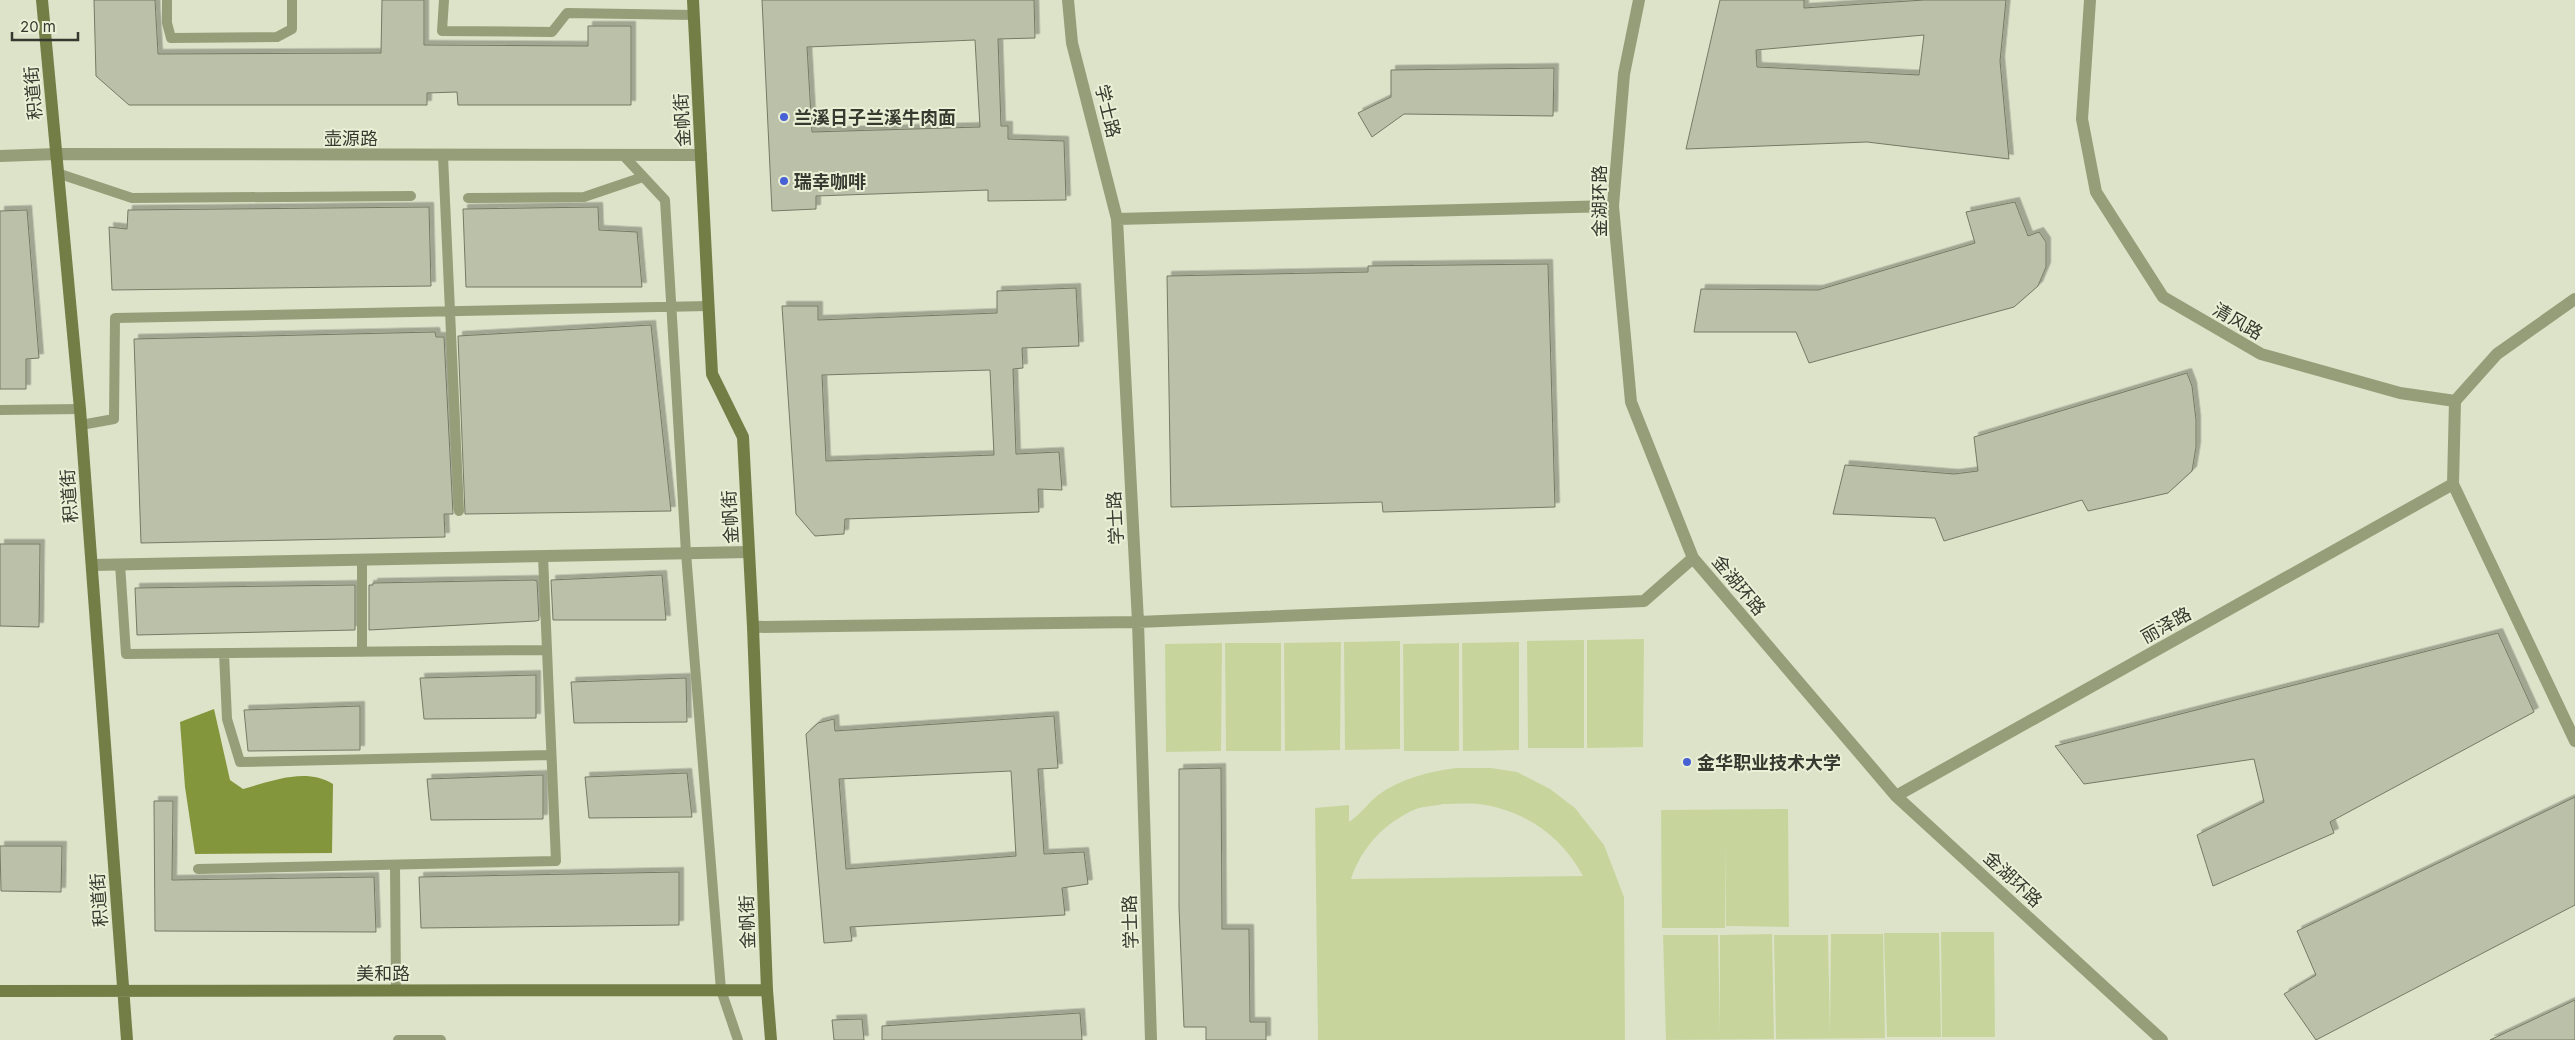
<svg xmlns="http://www.w3.org/2000/svg" width="2575" height="1040" font-family="Inter,'Noto Sans SC',sans-serif">
<defs>
<filter id="shadow"><feDropShadow dx="4.5" dy="-4.5" stdDeviation="0" flood-color="#0004"/></filter>
</defs>
<rect width="100%" height="100%" fill="#dce3c9"/>
<path fill="#c7d59d" fill-rule="evenodd" d="M1644,639l-1,108 -56,1v-108z
M1584,640v108h-56l-1,-107z
M1400,641v108l-55,1 -1,-108z
M1341,642l-1,108 -55,1 -1,-108z
M1519,642v108l-56,1 -1,-108z
M1222,643l-1,108 -55,1 -1,-108z
M1225,643h56v108h-55z
M1459,643v108h-55l-1,-107z
M1456,768h35l26,4 33,17 25,19 29,37 20,52 1,143h-307l-3,-232 34,-3v17c12,-8 19,-19 29,-27 24,-17 50,-23 78,-27zM1443,804c11,0 24,-1 35,0 45,5 84,32 105,72l-232,3c10,-31 34,-57 65,-70 8,-3 18,-3 27,-5z
M1788,809l1,118 -63,-1 -1,-80v82h-63l-1,-118z
M1941,932h53l1,105h-53z
M1884,933h55l2,104h-54z
M1772,934l2,105 -108,1 -3,-105h55l2,96v-96z
M1831,934h52l2,104 -109,1 -2,-104h54l2,97z"/>
<path fill="#84963b" d="M214,709l16,71 13,9c29,-8 63,-22 90,-5l-1,69 -137,1 -10,-67 -5,-65z"/>
<path fill="#bbc1a8" stroke="#757b64" fill-rule="evenodd" filter="url(#shadow)" d="M94,0h61l3,54 223,-1 1,-53h42v45l164,1v-20h43v79h-173l-1,-13 -30,1v12h-298l-33,-29z
M762,0h272l1,38 -37,1 3,87h7v13l56,2 2,59 -78,1v-11l-172,6v13l-44,2zM975,40l5,87 -168,5 -5,-85z
M1720,0h84v8l120,-8h82l-6,61 9,98 -142,-17 -181,7zM1924,35l-5,40 -162,-8 -1,-17z
M1554,68l-1,48 -149,-2 -32,23 -14,-24 33,-16v-27z
M2015,202l13,34 11,-4 7,10v25l-8,19 -24,21 -205,56 -13,-31h-102l7,-43 117,1 157,-47 -9,-31z
M429,207l2,79 -319,4 -3,-63 18,2 1,-19z
M598,207l1,23 38,2 5,55h-176l-3,-78z
M27,210l12,148 -13,1v30h-26v-178z
M1548,264l7,243 -172,5 -1,-10 -211,5 -4,-231 201,-4v-6z
M1076,288l3,58 -57,2 1,20 -10,1 3,85 43,-2 3,38 -24,-1 1,23 -194,7 -1,15 -29,2 -19,-22 -14,-208h36v14l179,-7v-22zM990,370l4,85 -168,6 -4,-86z
M651,325l20,186 -206,3 -7,-178z
M435,332l1,5h8l9,177h-9l1,23 -304,6 -7,-204z
M2187,373l5,13 4,34v27l-4,24 -24,22 -80,18 -6,-11 -138,41 -9,-23 -102,-4 12,-49 109,9 24,-3 -4,-34z
M0,544h40l-1,83 -39,-1z
M662,575l4,45h-113l-2,-40z
M534,580l3,1 2,39 -3,1 -167,9v-45h4v-2z
M355,585v45l-218,5 -2,-47z
M2498,633l36,79 -204,110 4,11 -121,53 -16,-51 67,-33 -10,-43 -170,25 -29,-38z
M536,675v43l-112,1 -4,-41z
M686,678l1,44 -113,1 -3,-41z
M360,706v44l-112,1 -4,-41z
M1054,716l4,52 -20,1 6,85 40,-2 4,32 -26,4 3,27 -215,12 2,14 -28,2 -18,-209 12,-11 16,-4 1,12zM1011,771l5,85 -170,13 -7,-90z
M1221,768l1,161h27l1,93h16v18h-60v-13h-22l-5,-119v-139z
M687,773l5,44 -103,1 -4,-41z
M543,775v44l-112,1 -4,-41z
M2575,797v108l-259,135 -32,-46 32,-19 -19,-44z
M154,801h19l-1,79 202,-3 2,55 -221,-1z
M0,846h62l-1,46 -60,-1z
M679,872v53l-258,3 -2,-51z
M2575,1000v40h-85z
M1080,1013l2,27h-200v-14z
M862,1019l2,21h-30l-2,-20z"/>
<g fill="none" stroke-linecap="round" stroke-linejoin="round">
<path stroke="#959e79" stroke-width="10" d="M167,0v23l4,15 106,-1 15,-8v-29
M444,0l-2,31 110,1 15,-19 127,2
M623,155l42,45 21,353 35,437 17,50
M443,156l16,355
M57,173l75,25 279,-2
M468,198l116,-1 59,-20
M0,410l80,-1
M81,425l33,-6 1,-101 594,-12
M362,559v93
M120,564l6,90 421,-4
M224,653l3,66 13,43 311,-7
M395,865l1,125
M198,869l358,-8 -13,-305
M398,1040h43"/>
<path stroke="#959e79" stroke-width="12" d="M1068,0l4,43 45,176 21,403 13,418
M1639,0l-15,74 -11,132 18,196 62,156 203,238 266,244
M2090,0l-8,119 14,73 67,105 98,57 139,39 55,8 42,-47 78,-55
M0,156l56,-2 645,1
M1117,219l496,-13
M2455,401l-2,83 122,257
M92,565l657,-13
M753,627l385,-5 506,-21 49,-43
M1896,796l557,-312"/>
<path stroke="#727e46" stroke-width="12" d="M42,0l38,409 47,631
M693,0l19,374 31,63 10,190 14,363 4,50
M0,991l767,-1"/>
</g>
<g fill="#4561d4" stroke="#e9f0d6" stroke-width="2">
<circle cx="784" cy="117" r="5"/>
<circle cx="784" cy="181" r="5"/>
<circle cx="1687" cy="762" r="5"/>
</g>
<g text-anchor="middle" dominant-baseline="central" stroke-width="4" stroke-linejoin="round" paint-order="stroke">
<g font-size="18" fill="#36392f" stroke="#e9f0d6">
<text transform="translate(33 93) rotate(-95)">积道街</text>
<text transform="translate(1108 111) rotate(76)">学士路</text>
<text transform="translate(682 120) rotate(-93)">金帆街</text>
<text x="351" y="138">壶源路</text>
<text transform="translate(1599 201) rotate(-90)">金湖环路</text>
<text transform="translate(2238 321) rotate(30)">清风路</text>
<text transform="translate(69 496) rotate(-94)">积道街</text>
<text transform="translate(730 517) rotate(-93)">金帆街</text>
<text transform="translate(1115 518) rotate(-93)">学士路</text>
<text transform="translate(1739 585) rotate(50)">金湖环路</text>
<text transform="translate(2166 625) rotate(-29)">丽泽路</text>
<text transform="translate(2013 879) rotate(43)">金湖环路</text>
<text transform="translate(99 900) rotate(-94)">积道街</text>
<text transform="translate(747 922) rotate(-92)">金帆街</text>
<text transform="translate(1130 922) rotate(-92)">学士路</text>
<text x="383" y="973">美和路</text>
</g>
<g font-size="18" font-weight="bold" fill="#36392f" stroke="#e9f0d6" text-anchor="start">
<text x="794" y="117">兰溪日子兰溪牛肉面</text>
<text x="794" y="181">瑞幸咖啡</text>
<text x="1697" y="762">金华职业技术大学</text>
</g>
</g>
<path d="M12 32v8h66v-8" fill="none" stroke="#36392f" stroke-width="2.5"/>
<text x="20" y="32" font-size="15" fill="#36392f" stroke="#e9f0d6" stroke-width="4" paint-order="stroke">20 m</text>
</svg>
